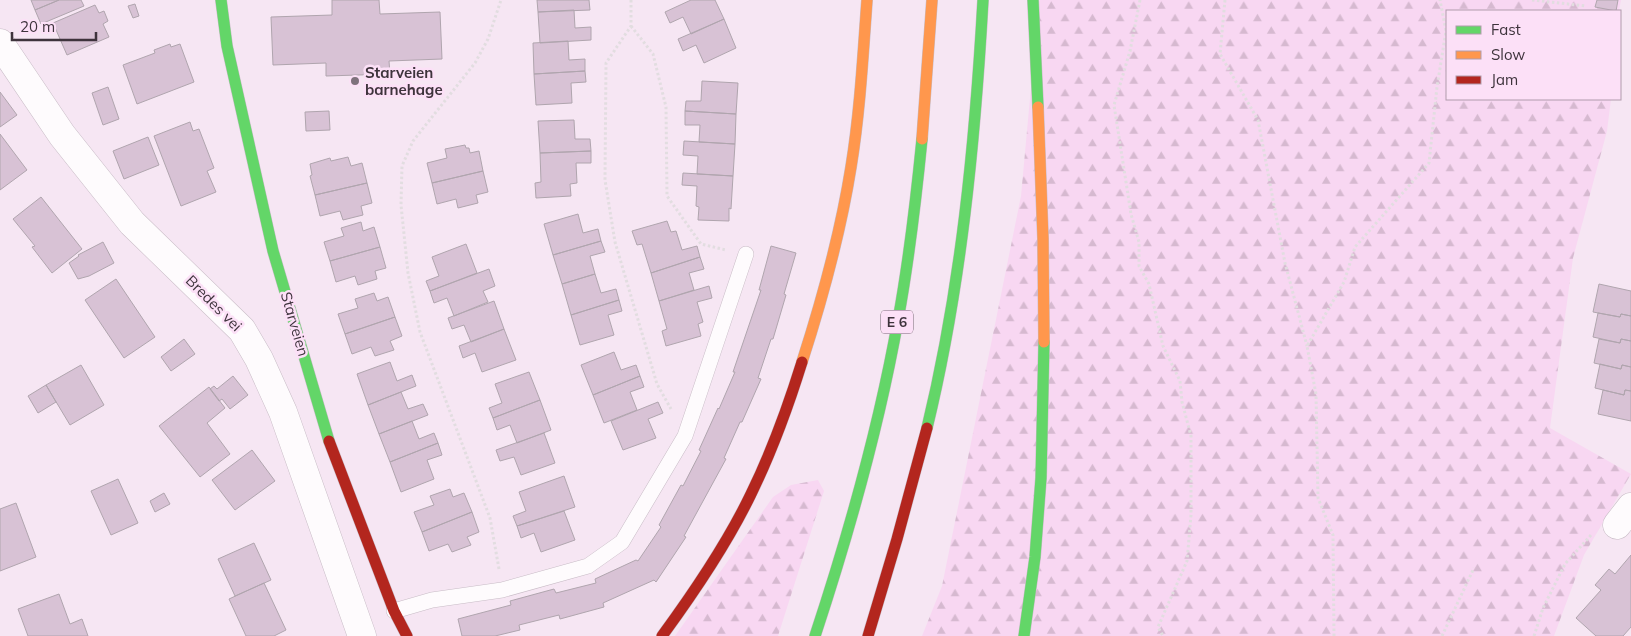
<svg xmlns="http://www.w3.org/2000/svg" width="1631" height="636" font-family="Mulish,sans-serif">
<defs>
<pattern id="forest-firs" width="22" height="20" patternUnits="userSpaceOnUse" patternTransform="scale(1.25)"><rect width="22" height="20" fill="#f8d7f2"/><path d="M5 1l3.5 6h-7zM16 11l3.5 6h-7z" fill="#d6b9d0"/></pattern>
</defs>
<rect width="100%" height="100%" fill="#f6e6f3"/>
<path fill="url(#forest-firs)" d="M1039,0h582l-2,11h-172v88h164l-4,32 -34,127 -23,170 81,46 -47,81 -30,81h-632l20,-50 79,-390z
M818,480l6,11 -46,145h-103l98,-139 18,-12z"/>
<path fill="#d8c2d5" stroke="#b0a5ae" d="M31,0h28l-24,10z
M59,0h22l3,6 -43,18 -6,-14z
M332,0h47l1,14 60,-2 2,47 -53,2 1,13 -64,2v-13l-53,2 -2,-48 61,-2z
M537,0h52l1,10 -52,2z
M691,0h24l9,19 -33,15 -8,-17 -13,6 -5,-11z
M1597,0h21l-2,11 -21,-4z
M135,4l4,12 -6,2 -5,-12z
M95,5l4,8 5,-2 4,10 -5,3 6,13 -42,18 -14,-32z
M574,10l1,18 16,-1v13l-51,3 -2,-31z
M724,19l12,29 -32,15 -8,-18 -13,6 -5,-12z
M568,41l1,19 16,-1v12l-51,3 -1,-31z
M170,44l1,3 9,-3 14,38 -57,22 -14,-39 32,-12 -1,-3z
M585,71l1,11 -15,1 1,20 -36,2 -2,-31z
M702,81l36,2 -2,31 -51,-3 1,-10h15z
M108,87l11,32 -16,6 -11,-32z
M0,92l17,23 -17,12z
M329,111l1,19 -24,1 -1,-19z
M685,111l51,3 -1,30 -36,-2 1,-17h-15z
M574,120l1,19h15l1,12 -51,2 -2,-32z
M190,122l3,9 6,-2 15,39 -7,3 9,21 -35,14 -27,-70z
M0,134l27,36 -27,20z
M148,137l11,28 -35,14 -11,-28z
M684,141l51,3 -2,32 -36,-2 1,-18 -15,-1z
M465,145l1,3h3l1,5 9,-2 4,20 -51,12 -5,-20 20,-5 -2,-9z
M591,151v12h-15l1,20 -7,1 1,12 -35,2 -1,-15 6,-1 -1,-29z
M348,157l3,9 11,-3 5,20 -52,12 -5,-19 2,-1 -2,-11 20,-6 1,3z
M483,171l5,21 -12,3 2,8 -20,5 -2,-9 -19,5 -5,-21z
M683,173l50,3 -2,33 -2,-1v13l-31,-1 1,-13 -3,-1 1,-20 -15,-1z
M367,183l5,20 -11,3 2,9 -20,5 -3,-9 -20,5 -5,-21z
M41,197l41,52 -30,24 -20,-26 3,-1 -22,-27z
M578,214l5,19 15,-4 3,12 -48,14 -9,-31z
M667,221l4,11 5,-1 6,19 15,-4 3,11 -49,16 -9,-29 -5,1 -5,-14z
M361,222l2,9 11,-4 6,20 -50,14 -6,-19 20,-6 -3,-8z
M601,241l4,11 -15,4 5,18 -33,10 -9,-29z
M103,242l11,21 -25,13 -11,3 -9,-16 10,-7 -1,-1z
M466,244l11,29 -47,18 -4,-10 13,-5 -7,-19z
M771,246l25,7 -12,41 2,1 -13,44h-2l-13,39 3,1 -19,43h-2l-16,36 2,1 -42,77 2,1 -30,45 -2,-2 -51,23 1,4 -44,12 -1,-4 -40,10 1,5 -25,6h-33l-4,-17 53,-14 -1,-4 44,-12 2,4 40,-10 -1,-4 41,-19 2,1 23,-34 -2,-2 22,-40 2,1 18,-35 -2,-1 19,-42 1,1 16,-37h-2l28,-82h-2z
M380,247l6,21 -11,3 2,8 -19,6 -3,-9 -19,6 -6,-21z
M700,257l4,12 -15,4 5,17 -35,11 -8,-28z
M489,269l6,17 -12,5 5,11 -34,14 -7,-18 -13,5 -4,-12z
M595,274l6,19 15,-4 3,11 -48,15 -9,-31z
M116,279l39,58 -31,21 -39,-58z
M1599,284l32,7v25l-10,-2 -1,3 -27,-5z
M709,286l3,12 -15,4 6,20 -5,2 3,12 -35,10 -4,-15 5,-2 -8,-28z
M374,293l3,8 11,-4 7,20 -50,17 -7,-20 20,-6 -3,-9z
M619,300l3,11 -14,4 6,20 -34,10 -9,-30z
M494,301l10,28 -33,13 -7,-17 -12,4 -4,-11z
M1598,313l22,4 1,-3 10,2v25l-10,-2 -1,4 -27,-6z
M395,317l7,19 -12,5 4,9 -19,6 -4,-9 -19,7 -7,-20z
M504,329l12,31 -34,12 -7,-19 -12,5 -4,-12z
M184,339l11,15 -24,17 -10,-14z
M1599,339l21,4 1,-4 10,2v26l-9,-2 -1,4 -27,-6z
M614,352l7,18 15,-5 4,11 -47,19 -12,-30z
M390,362l7,19 15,-6 4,11 -48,19 -11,-31z
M1600,364l21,5 1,-4 9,2v24l-6,-1 -1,5 -29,-7z
M81,365l23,40 -34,20 -24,-40z
M529,372l11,28 -47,18 -4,-10 13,-5 -7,-19z
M233,376l15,19 -18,14 -8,-10 -3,2 -9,-12 4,-3 3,3z
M640,376l4,11 -14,5 7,18 -33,13 -11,-28z
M46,385l10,17 -18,11 -10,-17z
M209,387l16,21 -18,15 23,31 -30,23 -41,-51z
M1603,390l21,5 1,-5 6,1v30l-33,-7z
M401,392l7,17 15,-5 5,11 -49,19 -11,-29z
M540,400l11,30 -34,13 -7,-18 -13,5 -4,-12z
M658,402l5,11 -15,6 8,19 -33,12 -12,-29z
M412,421l7,18 15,-6 4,10 -48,19 -11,-28z
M544,433l11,30 -34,12 -7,-18 -14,4 -4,-11z
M438,443l4,12 -15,5 7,19 -33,13 -11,-30z
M252,450l23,31 -40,29 -23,-30z
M564,476l11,31 -58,19 -4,-10 13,-5 -7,-19z
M118,479l20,44 -27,12 -20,-44z
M450,489l3,8 11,-4 8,19 -50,20 -8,-20 20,-7 -4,-9z
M164,493l6,11 -15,8 -5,-11z
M16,503l20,54 -36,14v-62z
M564,511l11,29 -34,12 -7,-19 -13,5 -4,-12z
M472,512l7,20 -12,5 4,8 -19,7 -4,-8 -19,7 -7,-19z
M254,543l17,37 -36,16 -17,-37z
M1631,555v72l-8,9h-27l-20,-18 25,-28 -6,-5 14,-16 6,5z
M264,583l22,47 -12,6h-28l-17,-37z
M59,594l11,30 12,-5 6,17h-60l-10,-27z"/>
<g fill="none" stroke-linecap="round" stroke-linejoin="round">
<defs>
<path id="lane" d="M394,611l38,-11 70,-10 86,-24 34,-24 63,-106 61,-182"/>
<path id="street" d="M0,43l62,92 70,88 110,107 17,29 24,53 79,224
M1617,525l14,-18"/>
<path id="fast" d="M221,0l6,46 46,205 56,190
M1033,0l5,107
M927,428c34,-140 48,-285 56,-428
M815,636c34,-103 64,-209 83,-316 11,-60 18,-120 24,-181
M1024,636l11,-79 6,-79 3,-136"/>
<path id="slow" d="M1038,107l5,132 1,103
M922,139l10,-139
M802,362c20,-62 39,-132 49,-195 9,-55 12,-112 16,-167"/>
<path id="jam" d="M329,441l65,170 13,25
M662,636c33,-45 65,-92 89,-142 21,-43 37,-87 51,-132
M868,636l29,-97 30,-111"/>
</defs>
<use href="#lane" stroke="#c8bcc6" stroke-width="16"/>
<use href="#street" stroke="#c8bcc6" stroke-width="29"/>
<use href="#fast" stroke="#c8bcc6" stroke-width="12"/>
<use href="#slow" stroke="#c8bcc6" stroke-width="12"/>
<use href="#jam" stroke="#c8bcc6" stroke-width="12"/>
<path stroke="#e2dde0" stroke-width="3" stroke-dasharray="2.5 2.5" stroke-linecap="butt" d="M631,0v26l-25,37 -1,117 10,62 42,142 14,25
M1140,0l-10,51 -16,54 17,109 8,28v24l10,18 14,62 17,35 2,21 9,34v79l-4,46 -29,66 5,9
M1225,0l-5,54 38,66 27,143 22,83
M1532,0l54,6
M631,26l22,28 13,53 1,89 34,48 25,6
M499,569l-9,-51 -70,-186 -12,-59 -7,-68 1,-39 11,-25 62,-78 13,-24 13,-39
M1334,636l-1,-101 -15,-37 -2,-104 -9,-48 37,-64 11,-35 74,-84 8,-76 9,-56 -6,-31
M1442,636l32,-68
M1534,636l9,-28 22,-44 26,-29"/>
<use href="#lane" stroke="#fefbfd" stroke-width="15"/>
<use href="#street" stroke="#fefbfd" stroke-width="28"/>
<use href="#fast" stroke="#63d668" stroke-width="11"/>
<use href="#slow" stroke="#ff974d" stroke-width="11"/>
<use href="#jam" stroke="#b3261e" stroke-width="11"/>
</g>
<circle fill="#7e727c" stroke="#fce0f7" stroke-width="2" cx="355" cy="81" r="5"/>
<g text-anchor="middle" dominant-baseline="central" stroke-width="5" stroke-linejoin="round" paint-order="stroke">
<rect fill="#fce0f7" stroke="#776774" stroke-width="1" x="881" y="310.5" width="32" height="23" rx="4"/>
<g font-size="14" font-weight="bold" fill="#3e333c">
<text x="897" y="322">E 6</text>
</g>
<g font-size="15" font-weight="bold" fill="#3e333c" stroke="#fce0f7" text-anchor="start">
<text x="365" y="72">Starveien<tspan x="365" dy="17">barnehage</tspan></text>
</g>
<g font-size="15" fill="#3e333c" stroke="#fce0f7">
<text transform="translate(214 303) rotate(45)">Bredes vei</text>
<text transform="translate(295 324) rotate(74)">Starveien</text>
</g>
</g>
<rect x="1446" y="10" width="175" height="90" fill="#fce0f7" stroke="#b09bac"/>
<rect x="1456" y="26" width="25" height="8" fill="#63d668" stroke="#b09bac"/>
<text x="1491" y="35" font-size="15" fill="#3e333c">Fast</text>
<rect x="1456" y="51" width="25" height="8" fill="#ff974d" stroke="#b09bac"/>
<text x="1491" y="60" font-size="15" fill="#3e333c">Slow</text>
<rect x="1456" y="76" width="25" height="8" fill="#b3261e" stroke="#b09bac"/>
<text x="1491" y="85" font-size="15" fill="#3e333c">Jam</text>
<path d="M12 32v8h84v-8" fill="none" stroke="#3e333c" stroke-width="2.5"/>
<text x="20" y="32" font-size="15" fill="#3e333c" stroke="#fce0f7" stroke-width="4" paint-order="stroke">20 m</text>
</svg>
